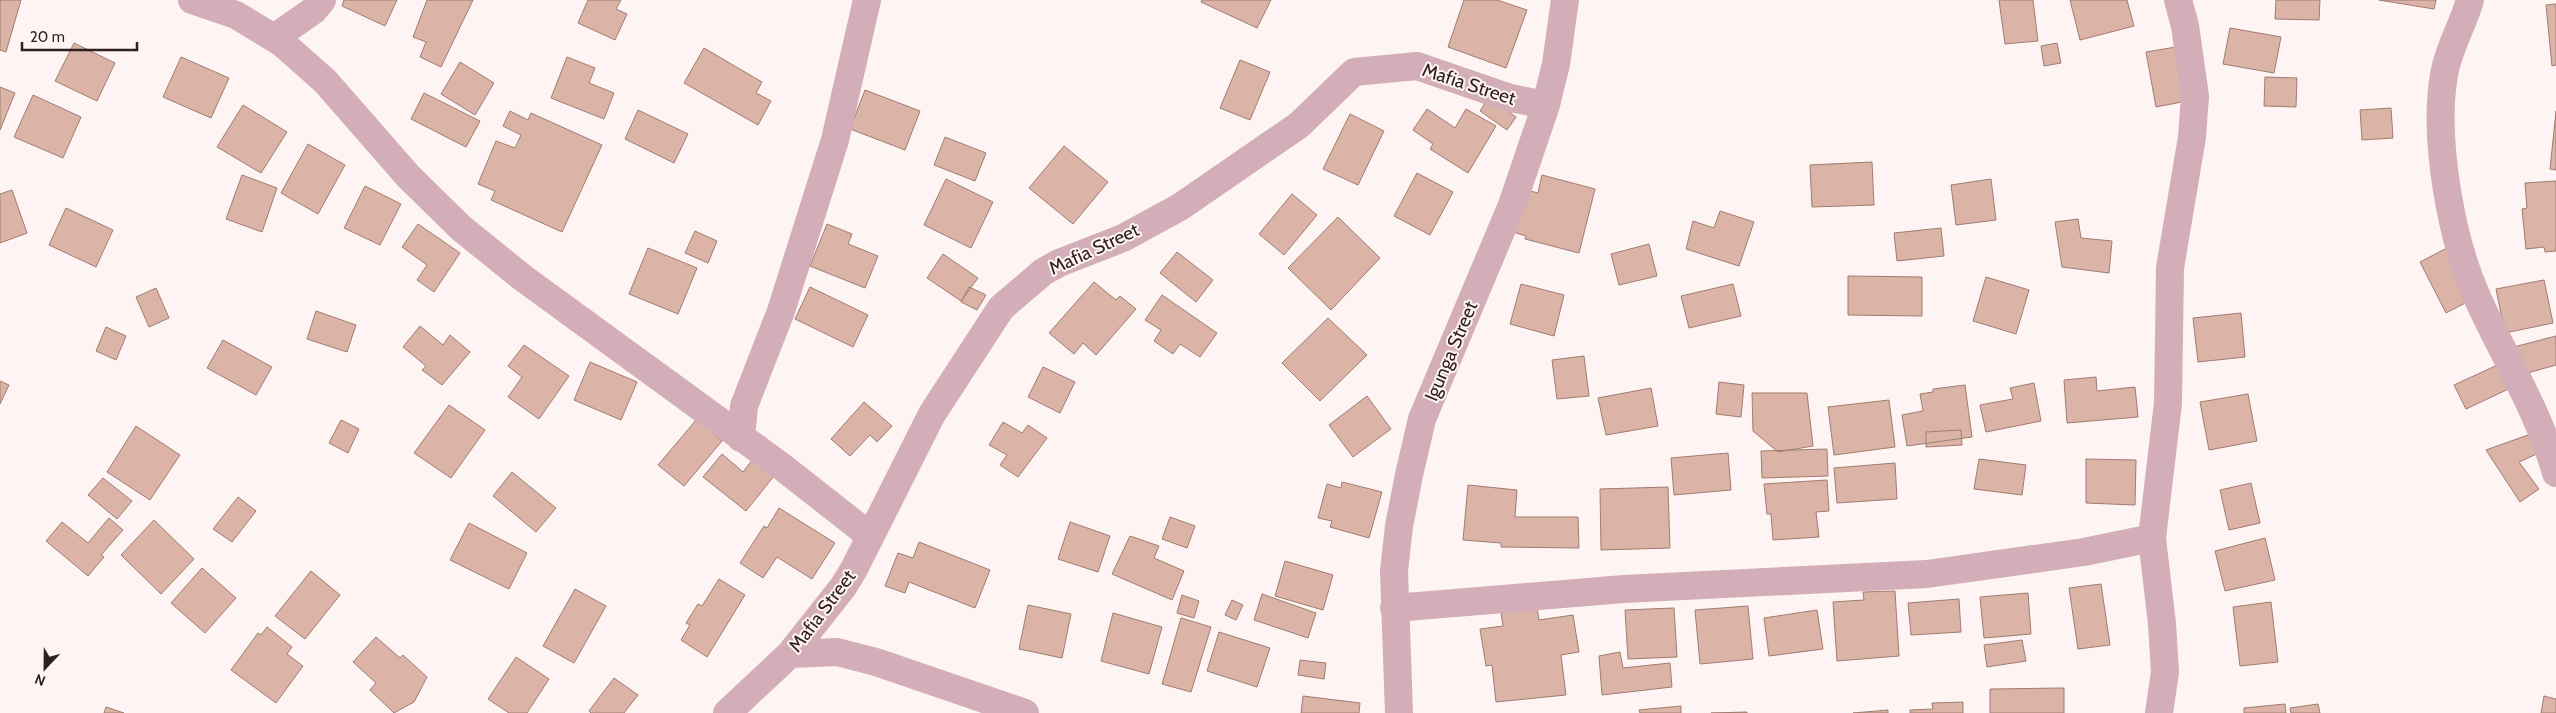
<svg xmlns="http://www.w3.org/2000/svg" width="2556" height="713" font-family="Cabin,sans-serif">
<rect width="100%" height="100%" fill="#fdf4f3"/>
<path fill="#dbb4a7" stroke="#a07c6f" d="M0,0h21l-15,52 -6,-2z
M344,0h53l-12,26 -43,-20z
M427,0h46l-32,67 -21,-10 6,-15 -13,-5z
M588,0h33l-5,9 11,5 -12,26 -37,-17z
M1202,0h69l-14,28 -56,-26z
M1464,0h33l30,10 -21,58 -58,-21z
M1999,0h34l5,41 -33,3z
M2070,0h57l7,26 -54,14z
M2276,0h44l-1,20 -44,-1z
M2379,0h57l-2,9z
M2556,4v61l-4,1 -6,-61z
M2230,28l51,9 -7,36 -51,-9z
M74,43l41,20 -18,38 -42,-20z
M2057,43l4,20 -17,3 -3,-20z
M2182,46l10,54 -36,7 -10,-55z
M704,48l58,34 -6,11 15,8 -13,24 -74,-42z
M181,57l48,21 -18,40 -48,-21z
M567,57l28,11 -6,15 25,10 -10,26 -53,-21z
M1240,60l30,12 -20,48 -30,-12z
M460,62l34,21 -19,32 -34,-21z
M2265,77l32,1 -1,29 -32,-1z
M0,87l15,6 -15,37z
M865,90l55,21 -15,39 -55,-21z
M424,93l56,28 -14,26 -55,-28z
M33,95l48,22 -18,41 -49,-21z
M1489,97l27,20 -9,13 -27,-19z
M243,105l44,27 -26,41 -44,-26z
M2391,108l2,30 -31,2 -2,-30z
M1427,109l28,19 11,-19 30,17 -28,47 -38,-24 3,-5 -20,-14z
M638,110l50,24 -14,29 -49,-24z
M510,111l18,9 3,-7 71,32 -40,87 -71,-32 4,-9 -17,-7 18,-43 19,7 6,-13 -18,-9z
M2556,111v59l-6,-1z
M1350,114l34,17 -26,54 -35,-16z
M945,137l41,16 -11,28 -41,-16z
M308,144l37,21 -27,49 -37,-21z
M1064,146l44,36 -35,42 -44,-36z
M1872,162l2,43 -62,2 -2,-42z
M1417,173l36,19 -23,43 -36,-19z
M242,175l35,13 -15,44 -36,-13z
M1542,175l53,14 -16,64 -54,-14 1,-3 -16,-5 13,-42 15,4z
M946,179l47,23 -22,46 -47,-23z
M1991,179l5,41 -40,5 -5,-40z
M2556,181v70l-11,1 -1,-5 -18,2 -4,-40 5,-1 -2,-25z
M365,186l36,18 -21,41 -36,-17z
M12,190l15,43 -27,10v-49z
M1292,194l25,21 -33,40 -25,-21z
M66,208l47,22 -17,37 -47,-22z
M1720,211l34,11 -15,44 -53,-17 7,-28 21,7z
M1338,217l42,41 -49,52 -43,-42z
M2078,219l3,19 31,3 -3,32 -47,-6 -7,-45z
M418,224l42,29 -26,39 -17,-12 10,-15 -25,-18z
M827,224l25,10 -4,10 30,12 -13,32 -55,-22z
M1941,228l3,28 -47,5 -3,-28z
M695,231l22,10 -9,22 -23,-10z
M1649,244l8,32 -38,9 -8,-31z
M648,248l49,20 -19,46 -49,-20z
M2447,248l26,51 -27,14 -26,-51z
M1177,252l36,28 -17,22 -36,-29z
M943,254l35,24 -17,23 -34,-23z
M1848,276l74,1v39l-74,-1z
M1986,277l43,13 -13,44 -43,-13z
M2544,280l9,43 -48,10 -9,-44z
M1094,282l22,18 4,-4 16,13 -40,46 -13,-12 -9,11 -25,-21z
M1521,284l43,11 -10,41 -44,-12z
M1733,284l8,32 -52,12 -8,-32z
M810,287l58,28 -15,32 -58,-28z
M969,287l17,8 -9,15 -16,-8z
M156,288l13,30 -20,9 -13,-30z
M1162,295l55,38 -17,24 -20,-13 -7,10 -19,-13 7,-11 -16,-10z
M316,311l40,14 -9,27 -40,-13z
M2241,313l4,44 -47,5 -5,-44z
M1328,318l39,37 -47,46 -38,-38z
M420,326l23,19 7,-10 20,17 -28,33 -20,-15 4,-4 -23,-19z
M106,327l20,9 -10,24 -20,-9z
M2556,336v29l-39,11 -7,-28z
M223,340l49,27 -16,28 -49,-27z
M524,345l45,31 -30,43 -31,-22 14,-20 -14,-11z
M1584,356l5,40 -32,3 -5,-39z
M590,362l47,20 -16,38 -47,-20z
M2504,362l11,24 -49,23 -12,-24z
M1043,367l32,15 -15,31 -32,-16z
M2096,377l1,14 38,-4 3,30 -71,6 -3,-43z
M0,381l9,4 -9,19z
M1719,382l25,3 -3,32 -25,-3z
M2034,383l7,38 -55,11 -6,-27 33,-6 -3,-11z
M1965,385l7,52 -65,9 -5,-31 21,-4 -3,-17 13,-2v-3z
M1651,388l7,38 -52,9 -8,-37z
M1752,393h55l6,53 -35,6 -25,-21z
M2248,394l9,47 -48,9 -9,-48z
M1367,396l24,33 -38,28 -24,-32z
M1889,400l6,47 -61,8 -6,-48z
M864,402l28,24 -15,16 -7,-7 -20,21 -19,-17z
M449,405l36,25 -34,48 -37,-25z
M697,419l25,22 -38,45 -26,-21z
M341,420l18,9 -11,24 -19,-10z
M1003,422l19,11 6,-8 19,13 -29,39 -18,-12 7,-10 -18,-10z
M136,426l44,29 -30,45 -43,-28z
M1961,430l1,15 -36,2v-15z
M2528,435l11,18 -20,9 20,27 -19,13 -34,-52z
M1827,449l1,27 -66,2 -1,-27z
M1728,453l3,37 -57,5 -3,-37z
M722,454l21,18 10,-13 21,17 -28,35 -43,-34z
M1979,459l47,6 -4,30 -48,-6z
M2086,459l50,1 -1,45 -49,-2z
M1895,463l2,36 -60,4 -3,-35z
M512,472l44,36 -20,24 -43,-36z
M103,478l29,23 -15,18 -29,-24z
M1827,480l2,31 -13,1 3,25 -46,3 -2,-26h-4l-3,-30z
M1342,482l40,10 -13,46 -39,-11 2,-6 -14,-3 9,-34 14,4z
M2251,483l9,40 -31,7 -9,-40z
M1468,485l49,5 -2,27h63l1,31 -78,-1v-4l-38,-3z
M1668,487l2,61 -69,2 -1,-61z
M238,497l18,14 -24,31 -19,-13z
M779,508l56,35 -23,36 -35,-22 -14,21 -23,-15 24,-37 3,2z
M1170,517l25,9 -8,22 -25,-9z
M109,518l14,12 -22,25 3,2 -16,19 -42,-35 16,-19 26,21z
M154,520l40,39 -33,35 -40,-39z
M1070,522l40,14 -12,36 -40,-13z
M469,523l58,30 -18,36 -59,-29z
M1130,536l29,10 -5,12 30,13 -12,29 -60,-26z
M2265,538l10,42 -50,11 -10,-40z
M919,542l71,28 -15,38 -66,-26 -4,11 -20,-7 13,-33 15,5z
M1285,561l48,14 -10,35 -48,-14z
M202,568l34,30 -31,35 -34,-30z
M311,571l29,24 -35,44 -30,-23z
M719,579l26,16 -38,62 -26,-17 9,-15 -4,-2 12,-19 4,2z
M2101,584l9,61 -32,4 -9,-61z
M575,589l31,17 -32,57 -31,-17z
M1895,591l4,65 -62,5 -4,-59 31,-2 -1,-8z
M2028,593l3,41 -47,4 -4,-41z
M1262,594l54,19 -8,25 -54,-18z
M1182,595l17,6 -5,17 -17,-5z
M1959,599l2,33 -50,3 -3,-32z
M1232,600l11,5 -7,15 -11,-5z
M2271,602l7,60 -38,4 -7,-59z
M1028,605l43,9 -9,44 -43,-9z
M1748,606l5,53 -53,5 -5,-54z
M1537,607l2,13 34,-5 6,37 -18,3 5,40 -70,7 -4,-37 -6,1 -6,-37 23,-3 -2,-14z
M1674,608l3,49 -49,2 -3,-49z
M1817,610l6,39 -54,7 -5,-38z
M1113,613l49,14 -13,47 -48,-13z
M1181,618l30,9 -20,65 -29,-8z
M267,627l25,20 -5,7 16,12 -27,37 -45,-33 27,-37 3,2z
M1219,632l51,16 -13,39 -50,-16z
M376,637l24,21 3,-3 24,22 -13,25 -20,11 -24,-23 6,-7 -23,-21z
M2022,640l4,21 -39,6 -3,-22z
M1620,652l3,16 47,-5 2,24 -70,8 -3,-39z
M516,657l33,22 -22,34h-18l-21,-14z
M1300,660l26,3 -2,16 -26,-4z
M614,678l24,17 -14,18h-33l-2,-2z
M2064,688v25h-74v-24z
M1303,696l57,7 -1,10h-58z
M2544,696l12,3v14h-15z
M1963,702v11h-53v-3l23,-1 -1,-6z
M2285,704l1,9h-42v-5z
M2318,704l2,9h-29l-1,-5z
M1681,706v7h-41l-1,-3z
M106,707l18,6h-20z
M1888,710v3h-35z
M1747,712v1h-36z"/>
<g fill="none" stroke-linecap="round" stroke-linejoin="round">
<path stroke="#d3adb7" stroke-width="28" d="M192,0l44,15 46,28 43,38 83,95 53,52 62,50 258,188 88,69
M2470,0c-7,25 -22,49 -26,75 -11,63 7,164 33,222 26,58 62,114 79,176
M274,38l40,-28 8,-10
M741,438l3,-32 37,-95 54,-171 32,-140
M1394,608l230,-19 303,-15 157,-22 68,-14
M790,654l47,-2 39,10 149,51
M727,713l63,-59 53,-67 11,-18 78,-155 69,-106 42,-36 16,-9 64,-25 57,-31 119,-82 55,-53 63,-6 93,32 36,7
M1399,713l-5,-142 5,-45 10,-51 13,-56 90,-214 34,-100 10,-41 9,-64
M2159,713l6,-41 -3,-48 -10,-86 16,-135 2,-135 22,-131 3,-41 -10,-70 -7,-26"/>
</g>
<g text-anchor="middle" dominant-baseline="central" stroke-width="4" stroke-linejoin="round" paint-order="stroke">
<g font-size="19" fill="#2f1f1f" stroke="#fdf4f3">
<text transform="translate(1469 84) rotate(18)">Mafia Street</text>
<text transform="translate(1094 249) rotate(-25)">Mafia Street</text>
<text transform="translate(1451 351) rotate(-67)">Igunga Street</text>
<text transform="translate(822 611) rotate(-53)">Mafia Street</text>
</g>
</g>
<g transform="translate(45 668) rotate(202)" stroke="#fdf4f3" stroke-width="4" paint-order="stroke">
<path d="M0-4L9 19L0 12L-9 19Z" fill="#2f1f1f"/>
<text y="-8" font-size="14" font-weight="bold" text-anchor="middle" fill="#2f1f1f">N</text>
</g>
<path d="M22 42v8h115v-8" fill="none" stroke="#2f1f1f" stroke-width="2.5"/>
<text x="30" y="42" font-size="15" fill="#2f1f1f" stroke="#fdf4f3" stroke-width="4" paint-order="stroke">20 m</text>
</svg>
